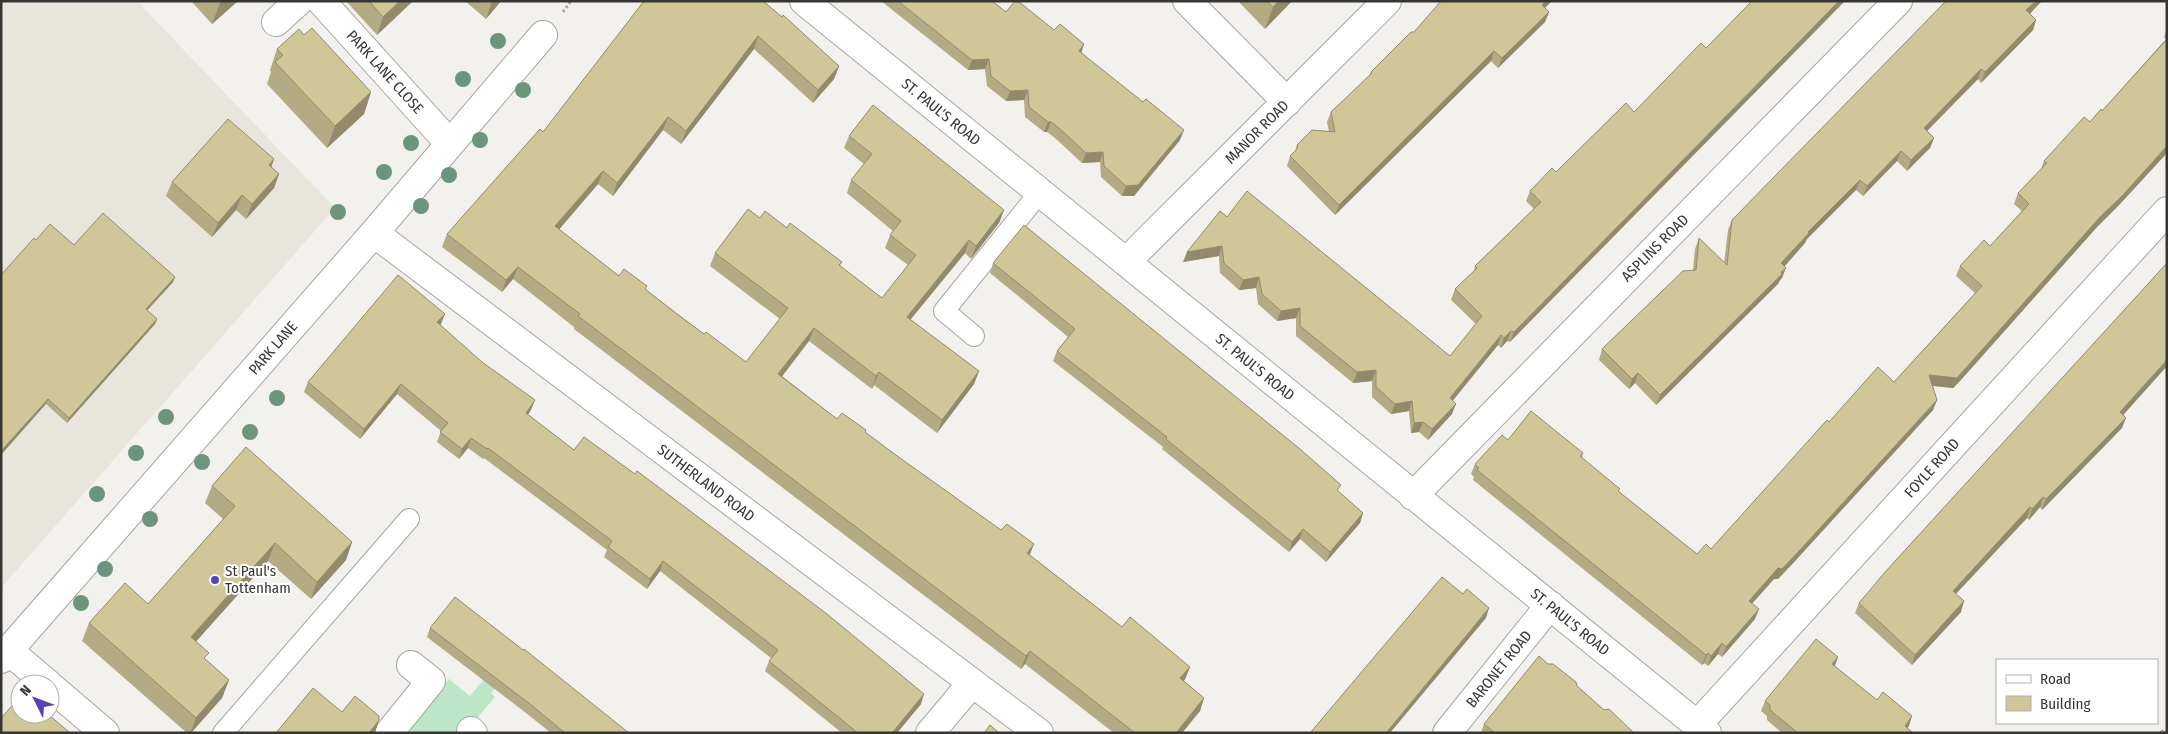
<svg xmlns="http://www.w3.org/2000/svg" width="2168" height="734" font-family="'Fira Sans Condensed',sans-serif">
<rect width="100%" height="100%" fill="#f2f1ee"/>
<path fill="#e8e6dc" d="M1,1h136l198,207 -334,380z"/>
<path fill="#bce6c7" d="M488,675l11,9 -8,9 4,4 -31,36h-52l-5,-4 42,-50 21,17z"/>
<g fill="none" stroke-linecap="round" stroke-linejoin="round">
<defs>
<path id="service" d="M974,336l-30,-25 96,-119
M223,733l186,-214"/>
<path id="minor" d="M321,1l129,143
M804,1l903,732
M1187,1l100,101
M276,22l23,-21
M374,233l665,500
M1126,262l261,-261
M1413,496l485,-495
M9,651l39,33
M1,659l373,-426 169,-198
M50,686l55,47
M1697,725l470,-514
M471,731l2,2
M389,733l42,-52 -20,-16
M930,733l42,-50
M1447,733l103,-128"/>
</defs>
<use href="#service" stroke="#a6a5a2" stroke-width="22"/>
<use href="#minor" stroke="#a6a5a2" stroke-width="30"/>
<path stroke="#a8a7a4" stroke-width="3" stroke-dasharray="2.5 2.5" stroke-linecap="butt" d="M563,12l8,-11"/>
<use href="#service" stroke="#fff" stroke-width="20"/>
<use href="#minor" stroke="#fff" stroke-width="28"/>
</g>
<g fill="#6d957e">
<circle cx="498" cy="41" r="8"/>
<circle cx="463" cy="79" r="8"/>
<circle cx="523" cy="90" r="8"/>
<circle cx="480" cy="140" r="8"/>
<circle cx="411" cy="143" r="8"/>
<circle cx="384" cy="172" r="8"/>
<circle cx="449" cy="175" r="8"/>
<circle cx="421" cy="206" r="8"/>
<circle cx="338" cy="212" r="8"/>
<circle cx="277" cy="398" r="8"/>
<circle cx="166" cy="417" r="8"/>
<circle cx="250" cy="432" r="8"/>
<circle cx="136" cy="453" r="8"/>
<circle cx="202" cy="462" r="8"/>
<circle cx="97" cy="494" r="8"/>
<circle cx="150" cy="519" r="8"/>
<circle cx="105" cy="569" r="8"/>
<circle cx="81" cy="603" r="8"/>
</g>
<path fill="#b3ab84" d="M191,1h47l-26,23z
M346,1h67l-36,34z
M465,1h36l-15,18z
M763,1l76,65 -5,13 -21,24 -59,-54 -73,95 -18,-14 -50,66 -15,-12 -39,45 60,47 26,13 59,45 42,28 34,-43 -70,-53 5,-13 45,-35 27,10 55,34 -2,4 42,32 26,-33 -23,-17 5,-13 3,-4 -46,-38 4,-13 13,-16 -20,-16 5,-12 155,74 -5,13 -28,36 -6,-6 -55,67 69,51 -5,13 -37,49 -63,-48 -2,4 -63,-48 -27,35 55,43 28,13 165,123 92,72 68,40 -5,12 -1,2 20,17 -4,13 -18,22h-68l-89,-69 -4,5 -41,-31 -406,-309v-2l-61,-48 -11,13 -60,-45 5,-13 96,-102z
M881,1h111l14,11 48,18 30,14 -3,8 99,88 -46,56h-12l-21,-19 -1,-15 -18,1 -27,-25 -8,-6h-3l-19,-15 -1,-17 -18,1 -19,-15 -2,-17 -17,1z
M1238,1h54l-27,28z
M1545,8l4,4 -4,10 -47,46 -7,-7 -156,154 -48,-49 3,-10 5,-5 2,-6 32,-13 -2,-10 4,-10 38,-36 2,-4z
M2030,14l6,6 -3,10 -52,53 -3,-4 -51,52 7,7 -4,10 -23,23 -10,-10 -34,35 -7,-6 -49,49 -2,4 -21,23 -2,12 -2,2 -2,4 -122,121 -21,-22 -6,6 -30,-29 3,-11 91,-79 2,-21 4,-11 25,25 4,-33 4,-10z
M2167,29v124l-48,52 -22,22 -137,154 -7,7 -20,-2 4,14 -4,10 -138,151 -17,18h-4l-22,25 3,15 -33,38 -4,-3 -10,12 -4,-3 -2,2 -229,-185 1,-3 -3,-3 4,-10 33,-24 75,13 -1,5 37,34 78,62 14,-5 118,-127 65,-40 81,-89 -19,-17 4,-10 30,-20 32,-35 -8,-7 4,-11 23,-24 3,-8 58,-50 64,-72 -2,-2z
M304,35l67,57 -7,22 -37,34 -60,-64 4,-12 -1,-2 7,-21z
M1626,103l-116,239 -3,-1 -6,7 -3,-3 -46,56v13l-24,26 -9,-8 -8,1 -2,-22 -18,3 -19,-17v-16l-19,2 -57,-47v-18l-19,3 -19,-17 -2,-16 -17,2 -19,-17 -1,-17 -36,6 44,-45 223,139 26,-32 -25,-24 4,-11 19,-18 1,-5 59,-57 -8,-8 4,-10 26,-19z
M274,159l-3,8 8,7 -5,14 -28,31 -10,-9 -24,27 -46,-41 6,-14z
M36,240l38,5 101,32 -2,5 -26,28 10,9 -2,5 -88,99 -21,-19z
M993,263l346,229 24,21 -3,10 -34,39 -26,-23 -11,13 -127,-103 1,-2 -110,-86 4,-10 11,-14 -78,-64z
M2167,263v103l-44,49 -1,13 -80,82 -2,-3 -11,13 -2,-2 -71,76 5,18 -49,53 -57,-52 4,-10z
M441,324l-1,1 91,85 -3,5 46,35 347,254 -24,29h-55l-77,-62 4,-10 2,-3 -111,-87 -13,18 -43,-32 3,-7 -123,-92 -1,1 -15,-11 -9,11 -22,-17 4,-11 -44,-37 -37,45 -56,-47 4,-10z
M212,486l140,56 -6,18 -35,39 -43,-38 -72,80 10,19 23,20 -7,18 -31,35h-4l-105,-92 7,-18 59,-19 75,-85 -18,-16z
M430,628l199,105h-78l-25,-20 -99,-76z
M1838,657l-3,9 74,60 -2,2 6,5h-131l-15,-13v-4l-6,-5 4,-10z
M1577,686l27,24 30,23h-153l3,-9z"/>
<path fill="#928b6b" d="M222,1h16l-26,23 8,-21z
M400,1h13l-36,34 6,-18z
M492,1h9l-15,18z
M1279,1h13l-27,28 8,-22z
M1545,1h7l-14,14 4,-10z
M1839,1h6l-335,341 4,-10z
M2036,1h6l-19,20 3,-11z
M1549,12l-4,10 -47,46 4,-10z
M2036,20l-3,10 -52,53 4,-11z
M758,36l-4,13 -73,95 5,-13z
M1084,44l-3,10 -2,-3z
M1494,51l-3,10 -156,154 4,-10z
M989,59l-4,10 -17,1 4,-10z
M839,66l-5,13 -21,24 5,-13z
M1981,69l-3,10 -58,59 4,-10z
M1028,90l-4,10 -18,1 4,-10z
M371,92l-7,22 -37,34 8,-22z
M668,117l-5,13 -50,66 4,-13z
M1048,122h3l-4,10h-3z
M1184,130l-4,10 -46,56h-12l4,-10z
M1934,138l-4,10 -23,23 4,-11z
M2167,146v7l-48,52 -22,22 -137,154 -7,7 -27,-3 3,-10 171,-158z
M1901,151l-4,10 -34,35 4,-10z
M1103,152l-3,10 -18,1 4,-10z
M274,159l-5,15v-9z
M603,171l-5,13 -47,55 4,-13z
M279,174l-5,14 -28,31 6,-15z
M1860,180l-4,10 -49,49 -2,4 -27,31 3,-11 27,-31z
M242,195l-6,15 -24,27 6,-14z
M1004,210l-5,13 -28,36 5,-13z
M969,240l-4,13 -63,77 5,-13z
M1222,246l-3,10 -36,6 4,-10z
M518,267l-5,12 -11,13 4,-12z
M1786,268l-4,10 -2,2 -2,4 -122,121 4,-10z
M175,277l-2,5 -29,32 2,-5z
M1259,277l-3,11 -17,2 4,-10z
M1300,308l-4,10 -19,3 4,-10z
M445,314l-4,10 -7,8 3,-10z
M157,319l-2,5 -88,99 2,-5z
M814,328l-5,13 -35,46 4,-13z
M1511,331l-4,10 -6,7 3,-10z
M1501,335l-3,10 -52,64 4,-11z
M2167,360v6l-51,57 4,-11z
M1376,370l-4,11 -19,2 4,-11z
M979,371l-5,13 -37,49 5,-13z
M879,372l-5,13 -2,4 4,-13z
M1638,373l-3,10 -6,6 3,-10z
M401,384l-4,10 -37,45 4,-10z
M48,399l-2,5 -45,51v-4z
M535,400l-4,10 -9,13 4,-10z
M1937,400l-4,10 -138,151 -17,18h-4l-29,32 4,-10 29,-33z
M1412,401l-3,10 -18,3 4,-10z
M1456,404l-4,10 -24,26 4,-11z
M2126,418l-4,10 -80,82 4,-11z
M1423,422l-4,10 -8,1 3,-10z
M471,438l-3,10 -9,11 3,-10z
M2043,497l-3,10 -11,13 3,-11z
M2030,507l-3,11 -78,83 4,-10z
M1363,513l-3,10 -34,39 4,-10z
M1303,529l-3,10 -11,13 3,-10z
M352,542l-6,18 -35,39 6,-17z
M275,543l-7,18 -83,93 6,-17z
M1034,544l-5,13 -2,-4z
M663,561l-3,10 -13,18 3,-10z
M1964,601l-3,11 -49,53 3,-10z
M1489,608l-3,10 -96,115h-4z
M1759,609l-4,10 -33,38 4,-10z
M1722,643l-4,11 -10,12 3,-10z
M1030,651l-5,13 -4,5 5,-13z
M1708,653l-4,10 -2,2 4,-10z
M1838,657l-4,10 -2,-3z
M1190,667l-5,12 -10,12 5,-13z
M229,680l-7,18 -31,35h-1l6,-15z
M924,694l-3,10 -24,29h-5z
M1204,698l-4,13 -18,22h-6z
M1912,716l-3,10 -6,7 2,-7z
M379,720l-4,13h-6z"/>
<path fill="#d0c799" stroke="#928b6b" d="M369,1h31l-17,16z
M644,1h119l19,16 1,-2 56,51 -21,24 -60,-54 -72,95 -18,-14 -51,66 -14,-12 -48,55 64,50 5,-7 23,17 -2,3 32,25 27,20 2,-2 40,30 42,-54 -73,-55 33,-44 12,9 5,-7 22,17 3,-5 52,39 -3,3 43,33 34,-43 -26,-20 11,-14 -50,-41 21,-26 -23,-18 24,-31 131,105 -28,36 -7,-6 -62,77 72,54 -37,49 -63,-48 -3,4 -62,-48 -36,46 59,45 5,-6 24,17 -1,2 28,21 108,77 6,-6 27,20 -7,9 95,74 8,-10 60,50 -10,11 24,20 -28,35h-41l-105,-82 -4,5 -41,-31 -407,-309 2,-2 -62,-47 -12,13 -59,-46 93,-105 3,3z
M898,1h94l14,11 9,-11h3l36,29 6,-6 24,20 -5,7 64,51 3,-3 38,31 -46,55 -12,1 -22,-20 -1,-14 -17,1 -27,-25 -8,-6h-3l-19,-15 -1,-17 -18,1 -19,-15 -2,-17 -17,1z
M1267,1h12l-6,6z
M1441,1h104l-3,4 7,7 -47,46 -8,-7 -155,154 -49,-49 8,-8 -1,-3 15,-15 23,2 -4,-20 41,-39 -1,-1 40,-40h3z
M1752,1h87l-325,331 -3,-1 -7,7 -3,-3 -51,63 6,6 -24,25 -9,-7 -9,1 -2,-22 -17,3 -19,-17v-17l-19,2 -57,-46v-18l-19,3 -19,-17 -3,-17 -16,3 -19,-17 -2,-17 -35,6 33,-41 7,6 20,-26 203,165 32,-40 -27,-27 22,-21 -2,-2 66,-64 -11,-11 22,-23 4,4 70,-69 8,9 67,-69 5,5z
M1946,1h90l-10,9 10,10 -51,52 -4,-3 -57,59 10,10 -23,22 -10,-9 -34,35 -7,-6 -52,52 1,1 -28,30 5,5 -5,4 1,2 -122,121 -22,-22 -6,6 -30,-30 81,-78 13,-1 3,-32 28,27 5,-45z
M312,28l59,64 -36,34 -60,-64 8,-7 -6,-6 22,-20 5,6z
M2167,39v107l-44,49 -23,22 -143,161 -28,-3 8,25 -138,151 -17,18 -4,-1 -29,33 10,8 -33,38 -4,-4 -11,13 -3,-3 -2,2 -229,-185 2,-2 -4,-4 27,-29 6,5 23,-29 52,42 -3,3 40,33 -2,2 79,63 9,-10 5,5 116,-129 2,2 49,-55 16,15 88,-96 -22,-20 24,-26 6,6 39,-42 -11,-11 29,-30 -3,-2 40,-44 6,5 11,-13 1,2z
M228,119l46,40 -5,6 10,9 -27,30 -10,-9 -24,28 -46,-41z
M103,213l72,64 -29,32 11,10 -88,99 -21,-19 -47,52v-176l33,-37 2,2 14,-16 24,21z
M1024,225l276,224 41,36 -4,5 26,23 -33,39 -27,-23 -11,13 -126,-103 1,-2 -110,-86 18,-22 -82,-66z
M2167,263v97l-47,52 6,6 -80,81 -3,-2 -11,12 -2,-2 -77,84 11,10 -49,54 -56,-52 27,-32z
M398,275l47,39 -8,8 45,40 53,38 -9,13 48,37 10,-13 51,37 2,-3 190,143 97,80 -32,39h-34l-89,-72 9,-11 -115,-89 -13,18 -42,-32 4,-6 -124,-93 -1,1 -16,-11 -9,11 -22,-17 8,-9 -47,-39 -37,45 -56,-47z
M246,447l106,95 -35,40 -42,-39 -84,94 18,16 -5,5 25,22 -33,38 -107,-95 36,-40 23,21 87,-98 -23,-20z
M1442,577l21,17 4,-5 22,19 -103,125h-76z
M455,597l68,53 1,-1 105,84h-64l-35,-29 -100,-76z
M1816,639l22,18 -6,7 45,36 6,-8 29,24 -7,10 8,7h-115l-28,-23v-5l-5,-4z
M1539,656l9,8h5l23,18 1,4 27,24 5,-1 25,24h-139l-11,-9z
M313,688l29,24 13,-16 24,20v4l-10,13h-93z
M20,697v17h28l22,19h-69v-15z
M990,725l9,8h-15z
M2162,730l4,3h-7z"/>
<circle fill="#5444bb" stroke="#fff" stroke-width="2" cx="215" cy="580" r="5"/>
<g text-anchor="middle" dominant-baseline="central" stroke-width="4" stroke-linejoin="round" paint-order="stroke">
<g font-size="15" fill="#373635" stroke="#fff">
<text transform="translate(385 72) rotate(48)">PARK LANE CLOSE</text>
<text transform="translate(941 112) rotate(39)">ST. PAUL'S ROAD</text>
<text transform="translate(1257 132) rotate(-45)">MANOR ROAD</text>
<text transform="translate(1655 248) rotate(-45)">ASPLINS ROAD</text>
<text transform="translate(273 348) rotate(-49)">PARK LANE</text>
<text transform="translate(1255 367) rotate(39)">ST. PAUL'S ROAD</text>
<text transform="translate(1932 468) rotate(-48)">FOYLE ROAD</text>
<text transform="translate(706 483) rotate(37)">SUTHERLAND ROAD</text>
<text transform="translate(1570 622) rotate(39)">ST. PAUL'S ROAD</text>
<text transform="translate(1499 669) rotate(-51)">BARONET ROAD</text>
</g>
<g font-size="15" fill="#373635" stroke="#fff" text-anchor="start">
<text x="225" y="571">St Paul's<tspan x="225" dy="17">Tottenham</tspan></text>
</g>
</g>
<rect width="2168" height="734" fill="none" stroke="#373635" stroke-width="5"/>
<rect x="1996" y="659" width="162" height="65" fill="#ffffff" stroke="#afafae"/>
<rect x="2006" y="675" width="25" height="8" fill="#ffffff" stroke="#afafae"/>
<text x="2040" y="684" font-size="15" fill="#373635">Road</text>
<rect x="2006" y="696" width="25" height="15" fill="#d0c799" stroke="#afafae"/>
<text x="2040" y="709" font-size="15" fill="#373635">Building</text>
<g transform="translate(35 699) rotate(312)"><circle r="24" fill="#ffffff" stroke="#afafae"/>
<path d="M0-4L9 19L0 12L-9 19Z" fill="#5444bb"/>
<text y="-8" font-size="14" font-weight="bold" text-anchor="middle" fill="#373635">N</text>
</g>
</svg>
